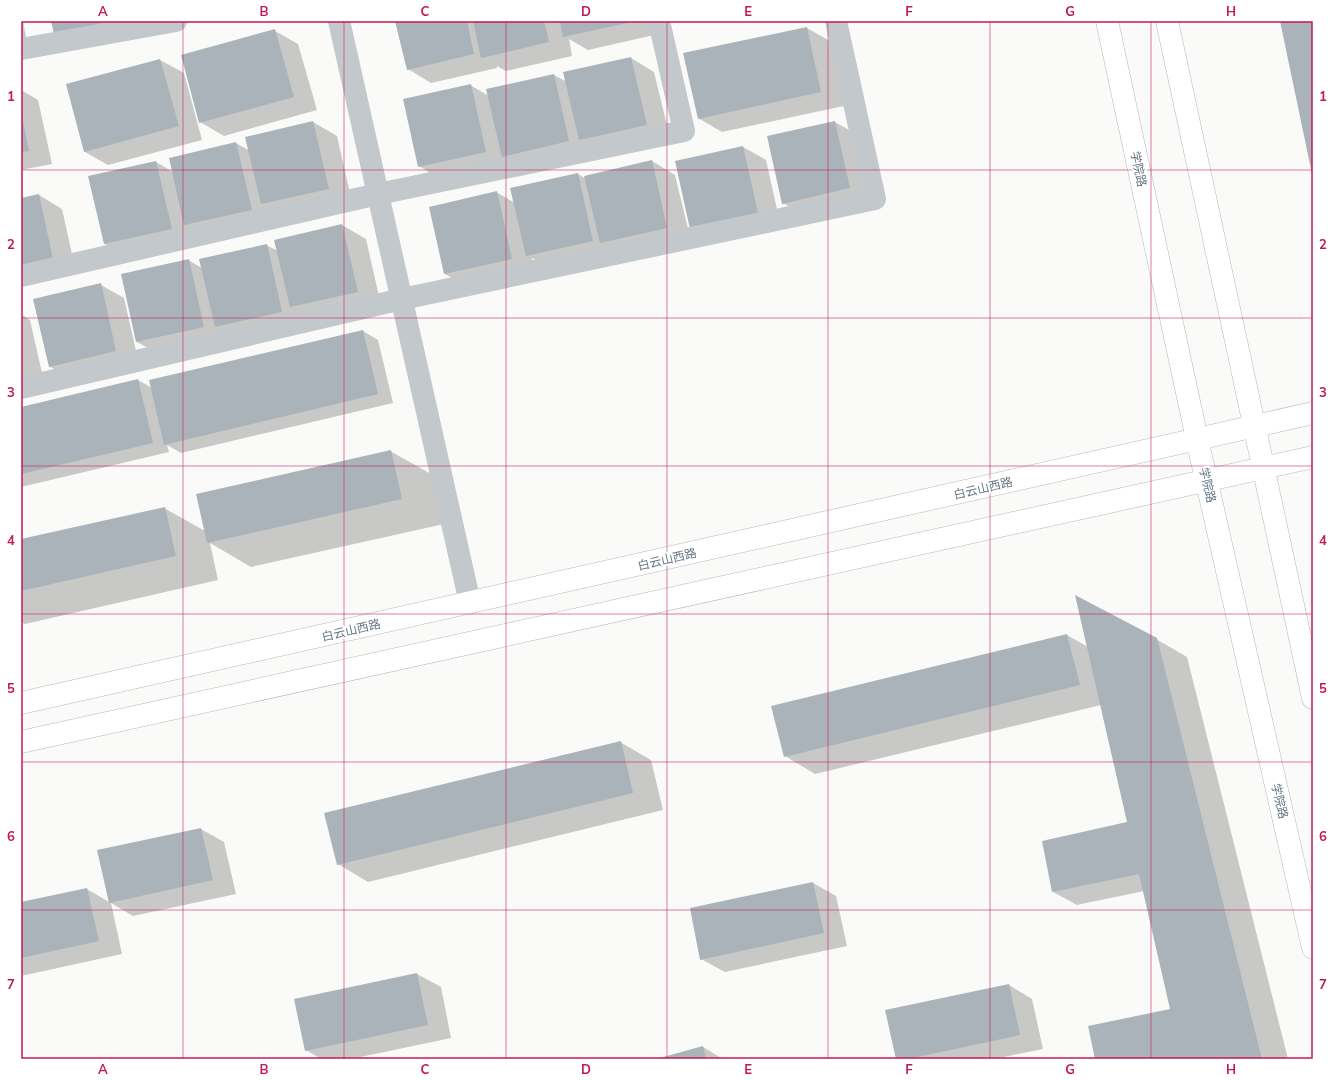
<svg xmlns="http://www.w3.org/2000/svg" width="1334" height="1080" font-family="Mulish,'Noto Sans SC',sans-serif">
<rect width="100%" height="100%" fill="#fafaf8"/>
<path fill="#0003" d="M21,21h2l6,32 -8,2z
M52,21h145l-118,26z
M396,21h255l3,14 -66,15 -19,-11 3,17 -66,15 -9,-5v2l-66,15 -23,-14z
M807,28l23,13 14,65 -122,26 -24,-14z
M275,31l23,13 19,66 -93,26 -24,-14z
M631,58l23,14 16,66 -228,42 -23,-14 51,-81 19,11 65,-21 13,7z
M160,60l24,13 18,67 -94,25 -23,-13 -18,-67z
M21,90l17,10 14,64 -31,6z
M313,122l24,14 15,66 -223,55 -24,-13 51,-82 17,10 63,-29 14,8z
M835,122l23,13 15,66 -66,16 -24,-14z
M743,147l23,13 15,67 -66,15z
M652,161l23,14 16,66 -141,28 -18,-11 3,14 -67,15 -23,-13 -15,-66 66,-16 19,11 63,-29 8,5z
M39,195l23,14 14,63 -55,12v-85z
M342,225l24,14 15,66 -220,50 -24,-13 51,-82 14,8 64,-23 12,6z
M101,285l23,13 15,66 -66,16 -24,-14z
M21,314l9,6 15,66 -24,5z
M363,331l15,9 15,63 -212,50 -14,-8 2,7 -148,35v-79l117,-28 14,8z
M390,451l43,24 11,49 -193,43 -41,-24 8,37 -193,44 -4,-2v-82l143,-32 41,23z
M1067,635l21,12 68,-8 31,18 101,402h-192l75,-50 -27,-118 -67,14 -24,-13 75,-69 -27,-118 -286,69 -30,-18z
M620,742l31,18 12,50 -295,72 -30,-18z
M201,829l23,13 12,52 -103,22 -22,-13 11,51 -101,22v-73l66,-14 22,13z
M813,883l23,13 11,50 -122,26 -24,-13z
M417,974l24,13 10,51 -100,21h-30l-15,-9z
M1009,985l23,14 11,50 -49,10h-97z
M703,1047l20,12h-65z"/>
<path fill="#aab3b9" d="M51,21h59v1l-56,12z
M395,21h72l7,33 -67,16z
M473,21h71l5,21 -68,16z
M560,21h72v1l-69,15z
M1280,21h33v153h-1z
M807,27l14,65 -123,27 -15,-66z
M275,29l19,68 -95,26 -18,-68z
M631,57l16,68 -68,15 -16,-68z
M160,59l19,67 -95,26 -18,-68z
M554,74l15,67 -67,16 -16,-68z
M471,84l15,68 -68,15 -15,-68z
M22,116l7,35 -8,1v-35z
M313,121l16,68 -68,15 -16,-67z
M835,121l15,67 -68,16 -15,-68z
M236,142l16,68 -68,15 -15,-67z
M743,146l15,67 -68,16 -15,-68z
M652,160l15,68 -67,15 -16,-67z
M156,161l16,68 -68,15 -16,-68z
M578,173l15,68 -67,15 -16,-68z
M497,191l15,68 -68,15 -15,-67z
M39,194l14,65 -32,7v-68z
M342,224l16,68 -68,15 -16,-67z
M267,244l15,68 -67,15 -16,-68z
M189,259l15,68 -68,15 -15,-68z
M101,283l15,68 -67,16 -16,-68z
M363,330l15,64 -214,51 -15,-65z
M138,379l15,64 -132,31v-67z
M391,450l11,49 -195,44 -11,-49z
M165,507l11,49 -155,35v-52z
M1075,595l82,43 105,421h-167l-7,-33 82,-17 -31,-135 -87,18 -10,-51 85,-19z
M1067,634l13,51 -296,72 -13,-51z
M621,741l12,52 -296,72 -13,-52z
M201,828l12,52 -104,23 -12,-53z
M813,882l11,51 -124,27 -10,-52z
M87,888l12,53 -78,17v-56z
M417,973l11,52 -123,26 -11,-52z
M1009,984l11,51 -112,24h-12l-11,-49z
M703,1046l3,13h-50z"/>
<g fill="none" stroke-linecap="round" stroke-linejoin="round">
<defs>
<path id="secondary" d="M1107,21l90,418 116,509
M1167,21l146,677
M21,703l1292,-290
M21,742l1292,-285"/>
</defs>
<use href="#secondary" stroke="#b3babf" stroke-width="23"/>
<path stroke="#c3c8cc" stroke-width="22" d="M339,21l131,582
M21,49l155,-28
M21,276l357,-82 306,-63 -25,-110
M21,388l381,-89 473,-100 -39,-178"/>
<use href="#secondary" stroke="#fff" stroke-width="22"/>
</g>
<path fill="none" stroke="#c2185b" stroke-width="1" stroke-opacity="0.55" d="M183,21v1038M344,21v1038M506,21v1038M667,21v1038M828,21v1038M990,21v1038M1151,21v1038M21,170h1292M21,318h1292M21,466h1292M21,614h1292M21,762h1292M21,910h1292"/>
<g text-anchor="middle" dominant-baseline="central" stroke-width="4" stroke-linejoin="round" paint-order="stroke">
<g font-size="12" fill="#657683" stroke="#fff">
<text transform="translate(1139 169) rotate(78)">学院路</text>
<text transform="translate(1208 485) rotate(77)">学院路</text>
<text transform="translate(983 488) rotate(-13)">白云山西路</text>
<text transform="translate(667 559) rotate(-13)">白云山西路</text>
<text transform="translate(351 630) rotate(-13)">白云山西路</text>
<text transform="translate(1280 801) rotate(77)">学院路</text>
</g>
</g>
<rect width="1334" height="1080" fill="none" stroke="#ffffff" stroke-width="44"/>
<rect x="22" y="22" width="1290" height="1036" fill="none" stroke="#c2185b" stroke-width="1.5"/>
<g font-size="13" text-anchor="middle" font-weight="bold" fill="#c2185b">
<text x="103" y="16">A</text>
<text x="264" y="16">B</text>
<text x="425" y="16">C</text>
<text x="586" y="16">D</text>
<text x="748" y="16">E</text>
<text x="909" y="16">F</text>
<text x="1070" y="16">G</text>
<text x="1231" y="16">H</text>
<text x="11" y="101">1</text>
<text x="1323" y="101">1</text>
<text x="11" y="249">2</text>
<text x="1323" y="249">2</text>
<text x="11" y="397">3</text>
<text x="1323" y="397">3</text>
<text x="11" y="545">4</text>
<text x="1323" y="545">4</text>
<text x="11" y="693">5</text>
<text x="1323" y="693">5</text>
<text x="11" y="841">6</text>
<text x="1323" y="841">6</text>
<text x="11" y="989">7</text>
<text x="1323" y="989">7</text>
<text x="103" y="1074">A</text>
<text x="264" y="1074">B</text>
<text x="425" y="1074">C</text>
<text x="586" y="1074">D</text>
<text x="748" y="1074">E</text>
<text x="909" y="1074">F</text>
<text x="1070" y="1074">G</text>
<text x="1231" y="1074">H</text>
</g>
</svg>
